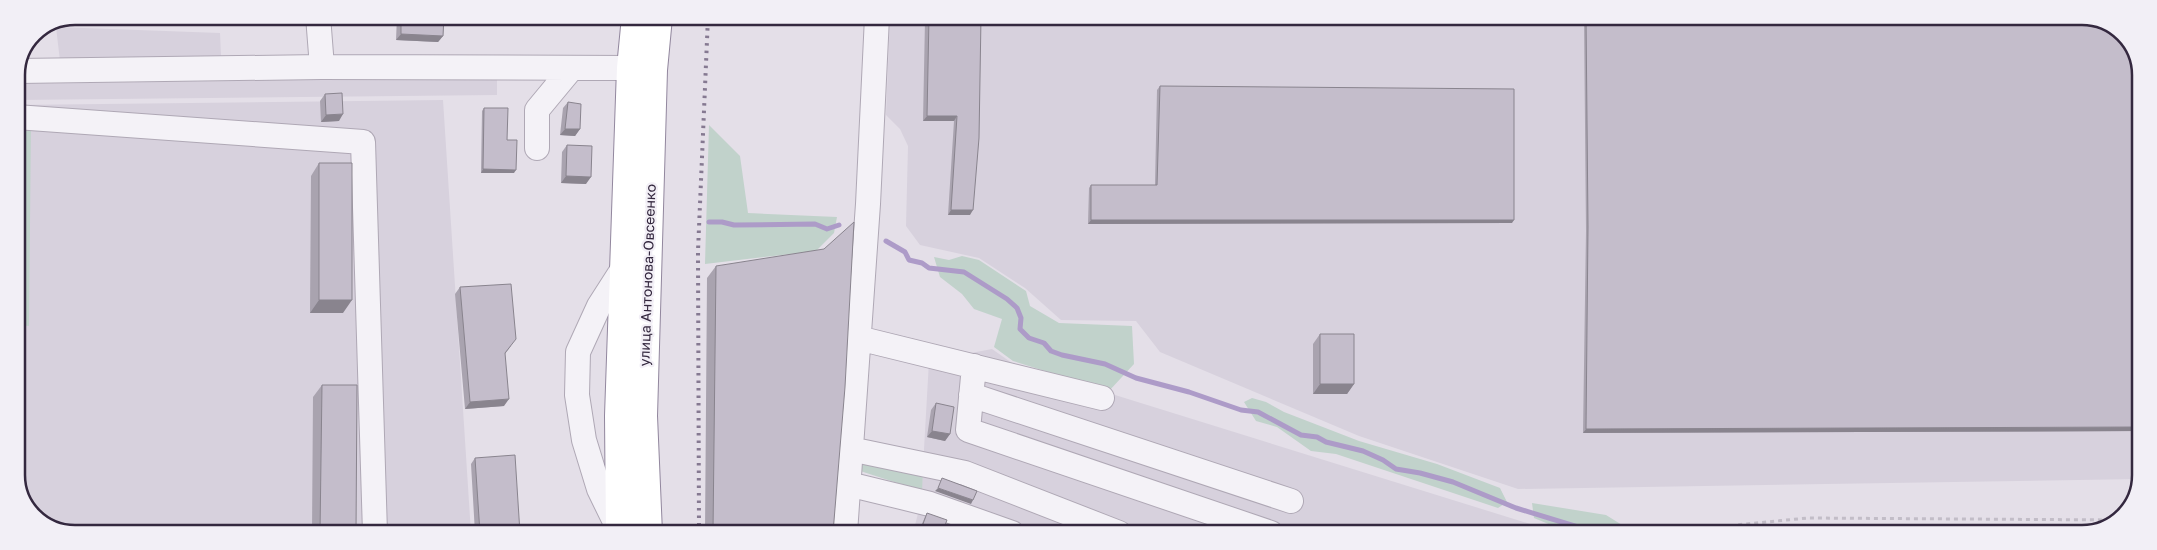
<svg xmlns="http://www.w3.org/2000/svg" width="2157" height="550" font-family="'Golos Text',sans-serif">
<rect width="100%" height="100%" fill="#e4dfe8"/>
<path fill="#d7d1dd" d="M890,17h1204l47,54 -1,408 -622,10 -159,-53 -199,-84 -24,-31 -75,-1 -36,-32 -46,-30 -59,-13 -14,-19 2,-80 -8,-17 -14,-14z
M56,27l164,6 1,23 -161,5z
M497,77v18l-481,5v-16z
M443,100l28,433h-408l-32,-19 -14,-32 -1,-377z
M992,349l20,14 547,170h-646l8,-31 8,-141z"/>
<path fill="#c1d2cb" d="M31,124l-2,202 -12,-1 -1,-200z
M709,125l31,31 8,57 89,4 -3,16 -18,18 -111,13z
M962,256l17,4 47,31 4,15 29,17 73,3 2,38 -25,27 -96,-30 -19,-14 8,-28 -28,-10 -12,-15 -22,-17 -6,-20 15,3z
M1252,398l14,4 18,10 75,29 78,23 63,24 7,14 -9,6 -162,-54 -25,-3 -34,-24 -21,-6 -12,-19z
M862,462l61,9 -1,20 -71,-23z
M1532,503l74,12 29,18h-65l-36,-15z"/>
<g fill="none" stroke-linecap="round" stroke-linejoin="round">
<path stroke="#ad9bc8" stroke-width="5" d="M709,222h13l12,3 81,-1 12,5 12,-4
M886,241l19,11 4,8 13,3 7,5 35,4 43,27 10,9 4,10 -1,11 9,9 15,5 7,8 11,4 43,9 31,14 53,14 52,18 17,2 43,23 16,2 9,5 37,9 20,9 13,9 24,4 33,9 63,26 62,19 9,6"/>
<defs>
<path id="minor" d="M318,16l4,51
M18,71l304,-4 309,1
M16,117l347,25 12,391
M537,148v-38l34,-41
M858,338l244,60
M974,366l-6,64 303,103
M971,395l320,106
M850,449l115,24 154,60
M848,484l82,20 82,29
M620,532l-21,-43 -15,-49 -7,-45 1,-43 21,-46 25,-39
M845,533l23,-329 9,-187"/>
<path id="highway" d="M620,533l-1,-117 12,-348 5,-51
M648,533l-5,-117 10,-346 5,-53"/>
</defs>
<use href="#minor" stroke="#afa8b5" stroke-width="26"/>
<use href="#highway" stroke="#92879e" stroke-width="30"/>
<path stroke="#c2bdc7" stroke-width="3" stroke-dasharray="4 4" stroke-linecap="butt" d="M1726,534l9,-9 73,-7 311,2"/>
<use href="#minor" stroke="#f4f2f7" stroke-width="24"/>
<use href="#highway" stroke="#fff" stroke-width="28"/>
<path stroke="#857991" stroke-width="4" stroke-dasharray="2.5 5" stroke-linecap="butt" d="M699,533l-1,-282 10,-234"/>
</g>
<path fill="#a9a3af" d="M397,16h47l-1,20 -5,6 -42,-2z
M927,17h54l-11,198h-22l6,-94h-31l2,-101z
M1584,17h510l47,54 -1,360 -557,2 3,-202z
M1160,86l352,137 -424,1 1,-36 2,-3h64l2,-95z
M325,94l14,27 -18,1 -1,-21z
M568,102l12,27 -5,7 -15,-1 3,-27z
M484,108l23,32 7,33h-33l1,-62z
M567,145l19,39 -25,-1 1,-31z
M319,163l24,150h-33l1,-137z
M716,266l117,267h-128l2,-255z
M460,287l51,59 -6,8 -1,52 -39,3 -10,-115z
M1320,334l34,50 -7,10h-34v-50z
M322,385l34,148h-44l1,-136z
M936,403l14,31 -5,7 -18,-4 4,-27z
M475,458l45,75h-45l-4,-69z
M927,513l15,20h-20l2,-4 -4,-1 5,-11z"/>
<path fill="#89848e" d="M401,34l42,2 -5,6 -42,-2z
M343,114l-4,7 -18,1 5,-7z
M927,116h30l-3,5h-31z
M565,129h15l-5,7 -15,-1z
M483,169l33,1 -2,3h-33z
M566,176l25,1 -5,7 -25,-1z
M951,210h22l-3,5h-22z
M1091,220h423l-2,3 -424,1z
M319,300h33l-9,13h-33z
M1320,384h34l-7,10h-34z
M509,399l-5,7 -39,3 5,-7z
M2140,427v4l-557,2 3,-4z
M932,431l18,3 -5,7 -18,-4z
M938,488l35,12 -2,4 -36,-13z"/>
<path fill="#c4bdcb" stroke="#89848e" d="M401,16h43l-1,20 -42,-2z
M929,17h52l-2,121 -6,72h-22l6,-94h-30z
M1586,17h508l32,19 15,35 -1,356 -554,2 2,-202z
M1160,86l354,3v131h-423v-35h66z
M342,93l1,21 -17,1 -1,-21z
M568,102l13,2 -1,25h-15z
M484,108h24l-1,32h10l-1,30 -33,-1z
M567,145l25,1 -1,31 -25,-1z
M319,163h33v137h-33z
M854,222l-9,165 -12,146h-120l3,-267 108,-17z
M511,284l5,55 -11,14 4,46 -39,3 -10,-115z
M1320,334h34v50h-34z
M322,385h35l-1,148h-36z
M936,403l18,4 -4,27 -18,-3z
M515,455l5,78h-40l-5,-75z
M942,478l35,13 -4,9 -35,-12z
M927,513l20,7 -5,13h-19l3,-7 -3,-2z"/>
<g text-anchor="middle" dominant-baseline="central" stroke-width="4.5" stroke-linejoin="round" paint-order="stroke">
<g font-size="14" fill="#34283f" stroke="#f2eff6">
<text transform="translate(647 275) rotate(-88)">улица Антонова-Овсеенко</text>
</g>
</g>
<path d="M0 0H2157V550H0ZM75 25H2082A50 50 0 0 1 2132 75V475A50 50 0 0 1 2082 525H75A50 50 0 0 1 25 475V75A50 50 0 0 1 75 25Z" fill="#f2eff6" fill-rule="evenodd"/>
<path fill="none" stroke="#34283f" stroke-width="2.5" d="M75 25H2082A50 50 0 0 1 2132 75V475A50 50 0 0 1 2082 525H75A50 50 0 0 1 25 475V75A50 50 0 0 1 75 25Z"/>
</svg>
